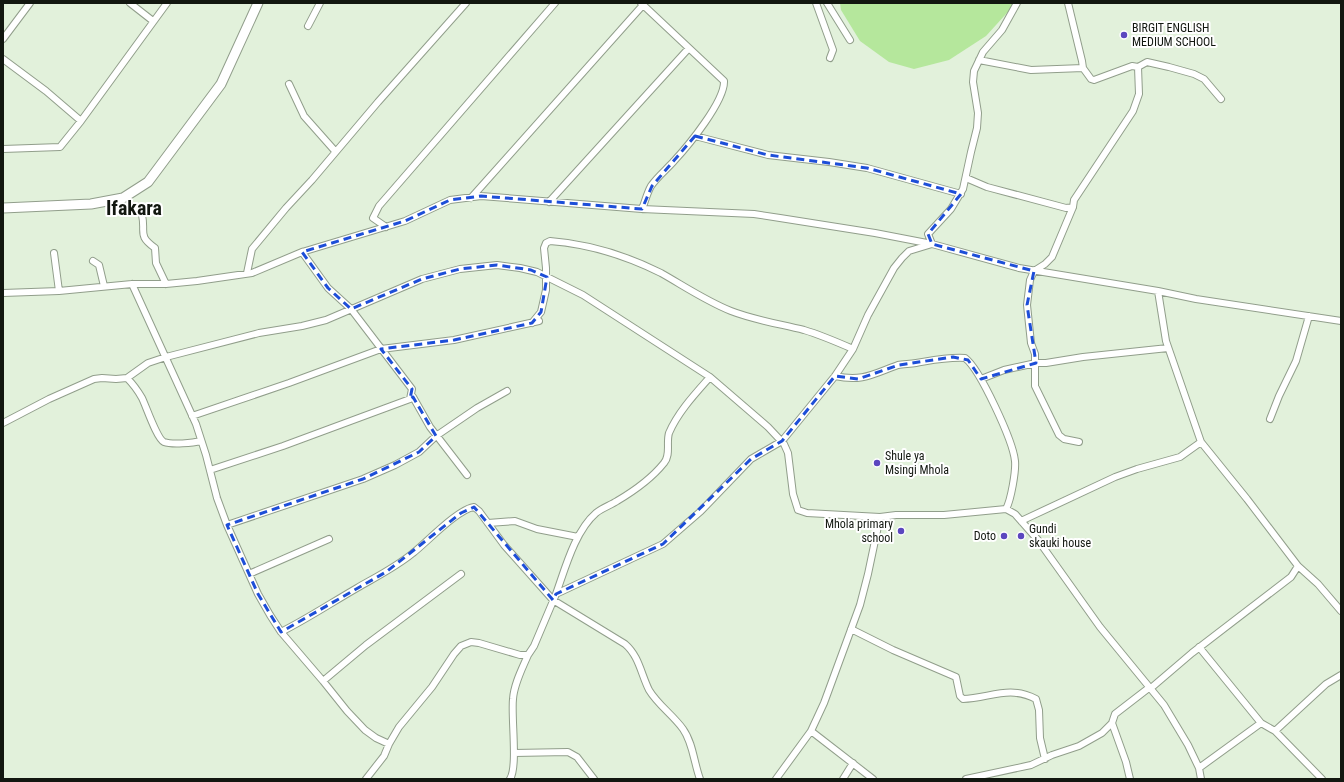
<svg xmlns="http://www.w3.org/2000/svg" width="1344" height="782" font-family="'Roboto Condensed',sans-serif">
<rect width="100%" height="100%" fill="#e2f1db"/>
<path fill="#b5e79c" d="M840,3h176l-30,33 -37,24 -35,9 -25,-7 -29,-21 -19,-31z"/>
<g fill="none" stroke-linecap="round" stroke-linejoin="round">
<defs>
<path id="street" d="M130,3l23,18
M641,3l83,78c1,20 -36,65 -50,80 -7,8 -17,16 -23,25 -4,7 -6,16 -9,23
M816,3l17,47 -3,8
M827,3l23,37
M1068,3l14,58 1,7 8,11 3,1 38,-14 6,1 9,-5 22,5 25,7 10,5 17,20
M308,26l12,-23
M3,39l27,-36
M3,59l43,32 35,30
M979,60l52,10 52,-2
M289,84l15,32 31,35
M695,136l73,19 61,7 38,6 94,26
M3,149l57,-2 21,-26 86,-118
M966,178l21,9 79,21 7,-1
M471,198l172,-193
M549,202l140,-154
M142,215c4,18 -5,20 13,33l1,15 10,21
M386,227l-13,-9 6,-12 176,-203
M54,253l5,38
M93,261l6,4 5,21
M247,273l5,-24 34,-41 26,-28 66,-78 88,-99
M132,284l64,140 10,31 11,43 10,27 31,69 12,21 11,17 42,49 24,30 18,19 11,8 13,6
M3,293l56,-2 73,-7h34l31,-3 55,-8 50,-21 103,-31 45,-21 31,-4 161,13 112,5 26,4 95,15 57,11 87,24 139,23 38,8 145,22
M532,323l9,-11 5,-22v-22l-2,-20 2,-5 4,-2c40,3 75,14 111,32 23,13 45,28 70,38 23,9 49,13 73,19 17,5 33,12 49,19
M835,376c27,6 38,-2 63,-11 5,-1 12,-1 18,-2 18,-3 31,-6 49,-5 15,11 48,83 50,103 1,10 -4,39 -9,48
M127,378c6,6 11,13 15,20 4,8 15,41 22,44 8,3 29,1 37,-1
M981,379l23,-9 32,-7h10l37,-6 85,-9
M410,399l3,-2 17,30 37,48
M192,416l97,-33 92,-34 73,-9 85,-19
M1270,419l9,-23 17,-35 13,-45
M3,423l46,-24 45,-20 8,-1 14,1 11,-1 21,-15 18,-6 93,-24 43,-7 24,-6 96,-41 38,-10 37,-4 23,3 17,4 46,23 127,82 58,50 16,17 4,9 5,41 5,16 9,3 73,4 16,-2h48l62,-6 9,5 23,26 62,87 64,78 24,40 11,23 2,11
M1079,442l-15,-3 -5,-4 -24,-49v-32l-4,-11 -4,-38 3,-25 4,-9 11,-7 7,-7 21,-50 1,-7 59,-89 6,-17 -1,-27
M210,470l73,-24 127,-47 2,-10 -61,-80 -23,-21 -26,-36
M1021,521l94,-44 22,-8 43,-12 21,-15
M488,523l27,-2 22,8 41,8
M227,525l136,-46 32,-14 24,-13 17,-16 41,-28 30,-17
M1298,566l20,18 23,27
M249,574l80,-35
M556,594c9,-25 19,-63 40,-81 6,-5 15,-8 21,-12 17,-10 35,-23 47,-38 7,-8 2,-20 5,-30 9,-21 26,-39 41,-56
M851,629l42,21 63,27 4,19 3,3c27,-1 46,-14 73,0l3,11 1,28 5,21
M281,632c26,-13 50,-29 76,-44 19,-11 39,-21 56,-35 14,-11 45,-44 61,-46l5,4 25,34 49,55 72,44c14,12 16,30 24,46 9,15 24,25 34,39 10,14 11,34 17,50
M1199,647l62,76 14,8 47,48
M323,681l43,-36 95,-71
M1151,688l41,-35 99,-76 7,-11 -51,-67 -46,-57 -35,-101 -8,-50
M1112,723l14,39 4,17
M811,731l62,48
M1275,731l51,-47 15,-9
M514,753l54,-1 9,5 17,22
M1199,768l62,-45
M366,779l18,-23 5,-12 10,-17 33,-40 22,-33 7,-8 10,-4 8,1 41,12h8l6,-9 22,-52 107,-50 38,-33 50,-52 31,-18 53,-65 18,-27 15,-34 26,-47 8,-10 7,-7 23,-7 -4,-10 23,-25 12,-20 8,-37 6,-24 1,-15 -5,-31 1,-11 9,-19 19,-22 15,-27
M510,779c8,-12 1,-62 3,-80 1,-15 9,-30 15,-44
M776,779l35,-48 13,-28 36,-98 8,-31 12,-57
M843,779l10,-16
M966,779l65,-14 21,-10 27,-9 23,-13 10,-10 3,-9 35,-27"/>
<path id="secondary" d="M3,208l88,-4 32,-6 25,-16 73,-98 37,-81"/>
</defs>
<use href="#street" stroke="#919e8b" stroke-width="8"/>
<use href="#secondary" stroke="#919e8b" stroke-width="11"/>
<use href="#street" stroke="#fff" stroke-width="6"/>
<use href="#secondary" stroke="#fff" stroke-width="9"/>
</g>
<path fill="none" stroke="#1d4ed8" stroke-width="3" stroke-dasharray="8 5" stroke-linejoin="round" d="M695,136l73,19 99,13 94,26 -33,40 4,10 102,27 -7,34 9,58 -55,16 -13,-19 -15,-3 -54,8 -41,14 -23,-3 -53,65 -31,18 -88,85 -107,50 -3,6 -79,-93 -13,6 -75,59 -105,60 -23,-38 -31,-69 136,-46 56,-27 17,-16 -23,-39 -3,2 2,-10 -31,-40 73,-9 78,-17 9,-11 6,-35 -16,-7 -34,-5 -37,4 -38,10 -71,30 -23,-21 -26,-36 103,-31 45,-21 31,-4 161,13 10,-23z"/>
<g fill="#5b46bf" stroke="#fff" stroke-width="1.5">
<circle cx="1124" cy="35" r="4"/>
<circle cx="877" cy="463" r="4"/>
<circle cx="901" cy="531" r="4"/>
<circle cx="1004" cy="536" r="4"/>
<circle cx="1021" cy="536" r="4"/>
</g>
<g text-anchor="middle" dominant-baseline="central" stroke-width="4" stroke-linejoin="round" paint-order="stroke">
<g font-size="12" fill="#121710" stroke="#fff" text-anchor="start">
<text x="1132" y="28">BIRGIT ENGLISH<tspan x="1132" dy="14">MEDIUM SCHOOL</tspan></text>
<text x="885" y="456">Shule ya<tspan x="885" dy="14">Msingi Mhola</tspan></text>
<text x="893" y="524" text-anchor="end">Mhola primary<tspan x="893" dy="14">school</tspan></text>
<text x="1029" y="529">Gundi<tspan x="1029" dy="14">skauki house</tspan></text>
<text x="996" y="536" text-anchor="end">Doto</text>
</g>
<g font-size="20" font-weight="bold" fill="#121710" stroke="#fff">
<text x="134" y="208">Ifakara</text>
</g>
</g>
<rect width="1344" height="782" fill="none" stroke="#121710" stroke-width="8"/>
</svg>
